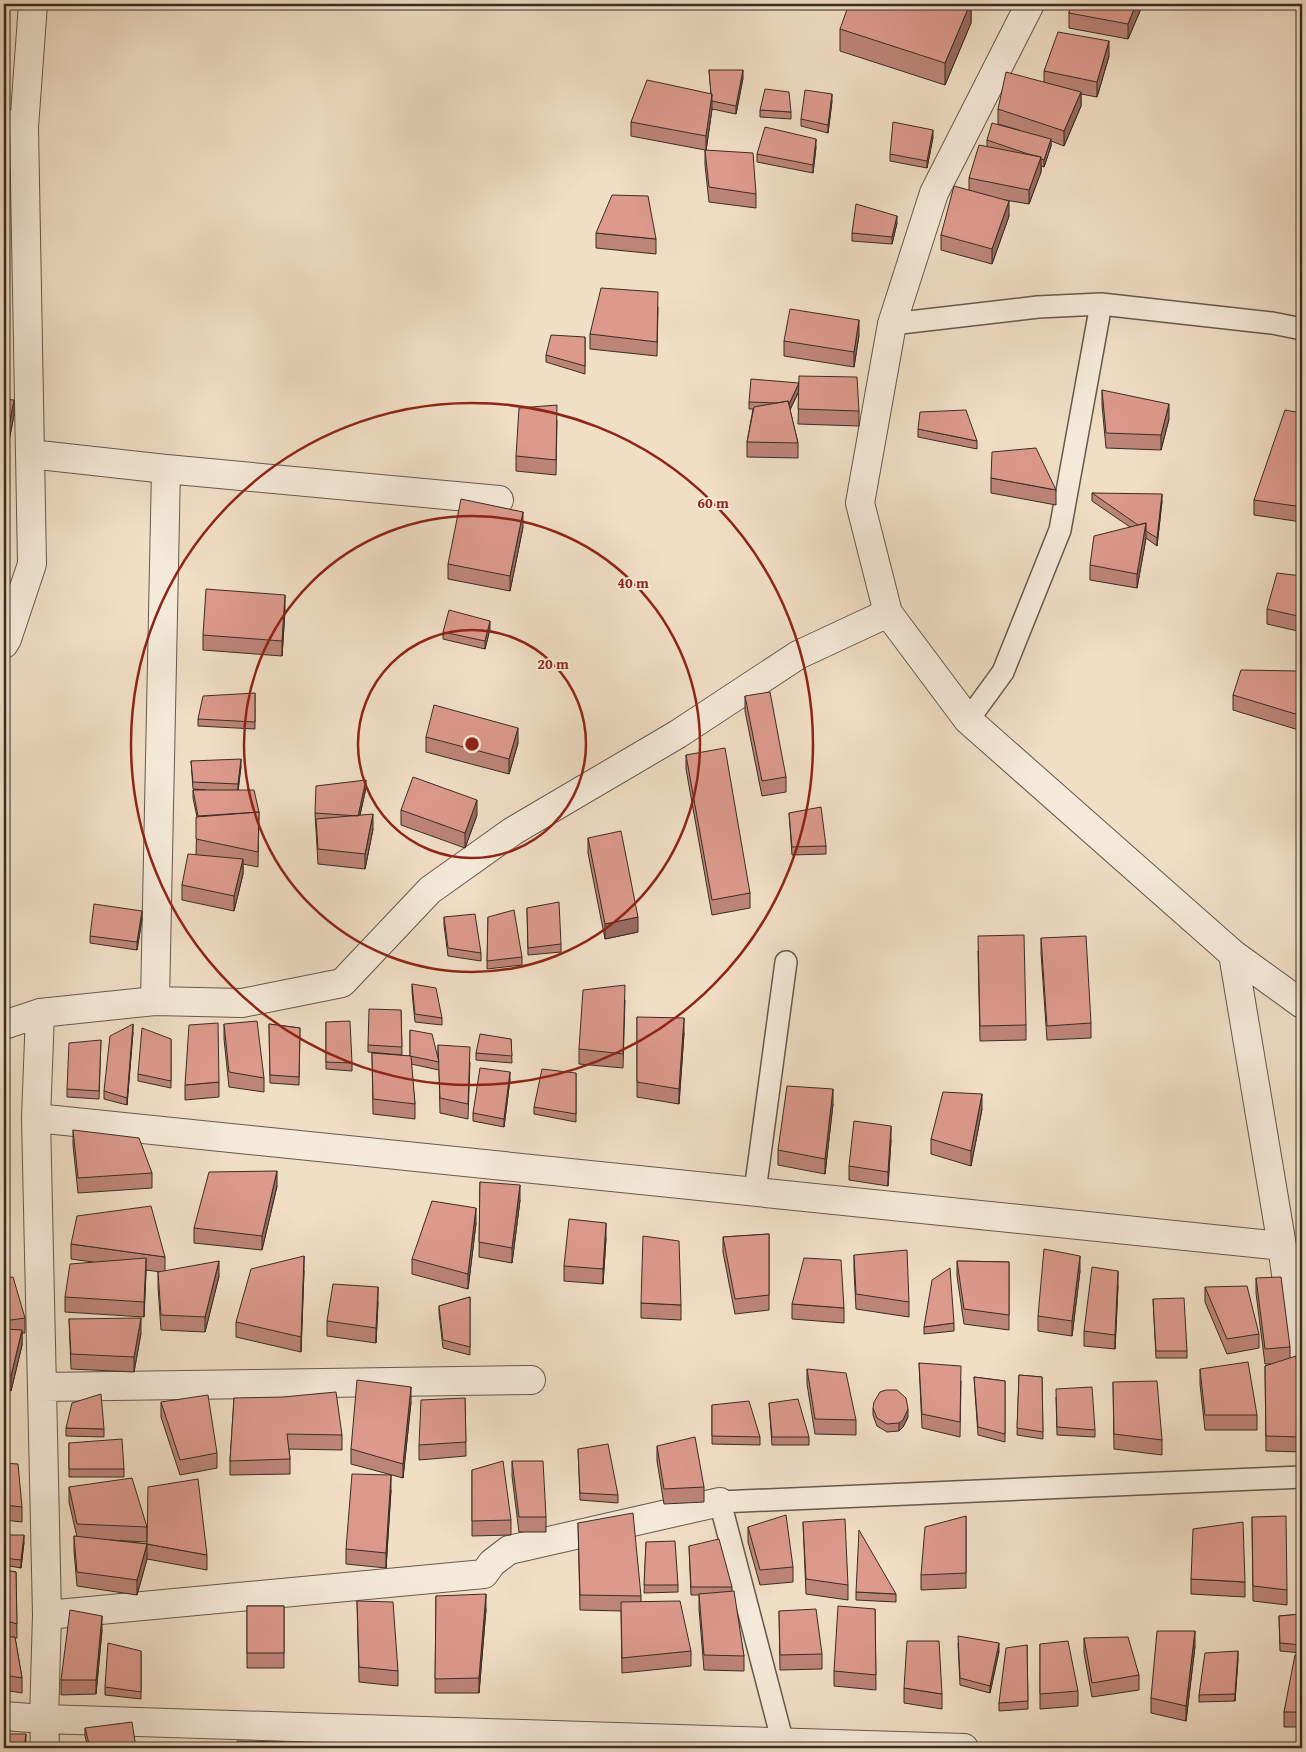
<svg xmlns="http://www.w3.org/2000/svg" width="1306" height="1752" font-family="'Gentium Book Plus',serif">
<rect width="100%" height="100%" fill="#f0dec5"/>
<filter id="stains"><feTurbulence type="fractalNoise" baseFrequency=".004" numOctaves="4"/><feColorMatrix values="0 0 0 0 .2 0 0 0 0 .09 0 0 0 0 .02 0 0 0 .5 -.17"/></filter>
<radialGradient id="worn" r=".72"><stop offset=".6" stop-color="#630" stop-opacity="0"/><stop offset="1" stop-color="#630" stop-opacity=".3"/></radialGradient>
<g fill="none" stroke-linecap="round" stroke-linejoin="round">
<defs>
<path id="lane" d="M4,119l20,8
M892,324l146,-17 63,-3 171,19 30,6
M968,720l35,-48 57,-142 41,-226
M755,1191l31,-229
M783,1743l-63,-241 582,-25"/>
<path id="street" d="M1030,4l-96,189 -42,131 -32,179 28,110 80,107 265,234 69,50
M30,454l136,15 333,31
M4,644l3,-5 25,-75 -8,-437 9,-123
M1233,954l49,292 20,140
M155,1001l11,-532
M40,1013l-4,105 11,497 -3,104 1,29
M4,1025l36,-12 115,-12 87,2 100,-20 88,-93 83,-59 165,-97 120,-79 90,-42
M36,1118l1246,128
M42,1387l489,-7
M47,1615l437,-41 8,-11 17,-13 211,-48
M4,1716l40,3 920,29"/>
</defs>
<use href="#lane" stroke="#66594c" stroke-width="24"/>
<use href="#street" stroke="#66594c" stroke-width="30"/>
<use href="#lane" stroke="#f5ead9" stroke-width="21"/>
<use href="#street" stroke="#f5ead9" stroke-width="28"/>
</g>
<path fill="#bd8478" stroke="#382d23" d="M971,4v19l-26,62 -105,-34v-22z
M1071,4h72l-15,35 -59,-11v-15z
M1109,56l-12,41 -16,-3v12l-17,40 -13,-5v5l-7,21 -3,-1v6l-12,32 -24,-4 4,16 -17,48 -51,-14v-15l28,-45v-12l18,-32v-6l32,-10 -21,-6v-15l46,-27v-11z
M709,70l34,8 -7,36 -24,-5 -6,41 50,44v14l-47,-6 -4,-37v-15l-74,-14v-14l80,-29z
M832,101l-4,32 -27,-7v-7z
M760,110l31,2v7l-31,-2z
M933,137l-6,31 -37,-7v-7z
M816,147l-3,26 -56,-11v-8z
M897,223l-5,21 -40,-3v-8z
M596,233l60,6v15l-60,-6z
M658,307l-1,49 -67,-7v-15z
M859,335l-5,32 -70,-11v-15z
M585,337v37l-39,-12v-7z
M799,383l60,28v15l-61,-2 1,-33 -9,19 8,33v15l-51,-1v-15l6,-33h-4v-7z
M1102,390l67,29 -8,31 -55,-2 -4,-43z
M4,399l10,16 -6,31h-4z
M1302,413v109l-48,-7v-15z
M557,420l-1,55 -40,-4v-15z
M918,429l59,12v8l-59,-12z
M991,478l65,12v15l-65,-12z
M1092,493l70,8 -5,45 -11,-8 -9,50 -47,-8v-15l40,-38 -38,-26z
M523,527l-13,64 -62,-12v-15z
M1302,576v56l-35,-8v-15z
M285,610l-3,46 -79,-6v-15z
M490,629l-5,20 -42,-10v-7z
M255,693v36l-57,-3v-7z
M1233,695l69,4v32l-69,-21z
M745,696l41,81v15l-24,4 -17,-85z
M426,737l92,6 -9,31 -83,-22z
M686,755l64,138v15l-38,7 -26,-146z
M191,761l50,5 -3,24 21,22 -1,55 -15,-3v10l-9,37 -52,-11v-15l14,-31 1,-37 -4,-19v-8h13l-13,-1z
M366,788l-6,27 13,14 -8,40 -47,-5 -3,-51z
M401,810l76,5 -12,33 -64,-23z
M789,813l37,33v8l-34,1z
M588,838l50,94 -33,7 -17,-86z
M527,908l34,36v8l-33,3z
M444,917l37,36v8l-33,-5 -4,-31z
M488,917l34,40v8l-35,4z
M142,919l-5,31 -47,-7v-7z
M1041,938l50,85v15l-44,2 -6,-87z
M978,951l48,74v15l-46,1z
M412,984l30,34v7l-27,-3 -3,-30z
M625,1000l-2,68 -44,-4v-15z
M401,1010l1,45 -34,-3v-7z
M637,1017l47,16 -5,71 -42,-7z
M326,1022l26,41v8l-26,-2z
M224,1024l40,54v14l-35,-5 -5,-48z
M269,1024l31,4 -1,57 -29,-2z
M410,1030l28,30v-15l32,17 -2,57 -28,-6 -1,-43 -28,-6 4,40v15l-42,-5 -1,-61 38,3z
M133,1032l-6,73 -23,-6v-8z
M171,1039v49l-33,-7v-7z
M511,1039l1,24 -36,-3v-7z
M101,1040l-2,59 -32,-2v-8z
M576,1073v49l-42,-8v-7z
M510,1079l-6,48 -31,-6v-8z
M219,1082v15l-34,3v-15z
M833,1104l-8,70 -47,-9v-15z
M982,1109l-11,57 -40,-12v-15z
M73,1130l79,43v15l-74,5 -5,-48z
M891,1140l-3,46 -39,-6v-14z
M480,1182l40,18 -8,63 -33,-6z
M277,1186l-15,64 -68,-7v-15z
M476,1223l-8,66 -56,-15v-15z
M769,1234v76l-34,4 -12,-62v-15z
M606,1238l-3,46 -39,-3v-15z
M71,1244l94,13v14l54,5 -14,56 -44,-2 -3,-43v-15h3l-15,-2 -2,47 -79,-5v-15l28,-35 -22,-3z
M854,1255l55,47v15l-53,-8 -2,-39z
M957,1261l52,1v68l-45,-6 -7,-48z
M304,1271l-3,81 -65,-15v-15z
M1080,1271l-8,65 -34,-5v-15z
M4,1278l21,40v15h-3v12l-11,46h-7z
M1256,1278l34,69v11l12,79v15l-36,-1 -1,-85 6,-2h-6l-9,-71z
M1118,1286l-3,63 -31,-3v-15z
M1205,1287l54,47v14l-32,6 -22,-52z
M470,1297v58l-27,-7 -4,-35v-7z
M1153,1299l34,52v7h-31z
M378,1302l-2,41 -49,-7v-15z
M641,1303l40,2v15l-40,-2z
M792,1304l52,4v15l-52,-4z
M69,1319l72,14 -7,39 -63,-3z
M954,1323v8l-30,3v-7z
M919,1363l42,18 -1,56 -38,-9z
M807,1369l49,51v15l-41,-1 -8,-50z
M1200,1369l57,46v15h-52l-5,-46z
M1019,1375l23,2 1,62 -26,-4z
M974,1377l31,4v61l-27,-7z
M1113,1382l49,58v15l-48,-6z
M1056,1397l39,33v7l-38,-2z
M234,1398l108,37v15l-53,-1 1,10v15l-60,1v-14z
M465,1398l1,58 -47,4v-15z
M161,1402l56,51v15l-37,7 -19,-58z
M411,1402l-8,76 -52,-14v-15z
M769,1403l40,34v8h-37z
M712,1405l48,32v8l-48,-1z
M873,1408l35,9 -5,10 -4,4 -12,1 -10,-6 -4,-11z
M66,1428l38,1v8l-38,-1z
M69,1443l55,26v8h-55z
M657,1446l47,41v15l-40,2 -7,-43z
M578,1449l40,46v8l-38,-3z
M512,1461l34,56v15h-27l-7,-56z
M4,1463l18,44v15l-18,-2z
M472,1470l39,50v15l-39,1z
M69,1487l78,40v15l-38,-2 38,4 60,11v15l-60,-11 -10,36 -60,-9 -3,-35v-15l3,1 -8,-35z
M391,1490l-5,78 -40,-4v-15z
M1297,1506h5v39h-5z
M966,1516v72l-45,2v-15z
M1252,1517l35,73v15l-34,-4z
M803,1522l45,63v15l-42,-6z
M578,1523l63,73v6l50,49v15l-69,7 -1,-62 -41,-1z
M748,1527l45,40v15l-33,3 -12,-43z
M4,1535l20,7 -3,26 -17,-3z
M646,1542l32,43v7l-34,1z
M689,1546l43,41v5l12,64v15l-40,-1 -5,-61v-14h-8z
M1299,1564h3v30l-2,-1z
M4,1570l12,2 1,66h-2l7,40v15l-18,-3v-53h6l-6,-2z
M1191,1579l54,3v15l-54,-3z
M856,1592l40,2v8l-40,-2z
M436,1596l50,13 -7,84h-44z
M357,1601l41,70v15l-39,-4z
M247,1606h37v62h-37z
M875,1609l1,81 -42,-4v-15z
M779,1611l43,43v15l-42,1z
M1302,1614v39l-22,-2 -1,-35z
M102,1630l-6,64 -35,1v-15z
M1084,1638l55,37v15l-47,7 -8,-44z
M958,1643l41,8 -9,42 -30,-8z
M1040,1644l38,47v15l-38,3z
M1027,1645l1,64 -29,2v-8z
M1195,1646l-9,75 -35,-8v-15z
M141,1651v48l-36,-4v-8z
M1302,1656v71h-18v-15z
M1238,1659l-3,42 -36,1v-7z
M904,1688l38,6v15l-38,-6z
M85,1728l51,20h-48l-3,-12z"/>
<path fill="#9a6b62" stroke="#382d23" d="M970,4h1v19l-26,62v-22z
M1136,4h7l-15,35v-15z
M1109,41v15l-12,41v-15z
M743,70v8l-7,36v-8z
M1081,92v14l-17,40v-15z
M712,94v15l-6,42v-15z
M832,94v7l-4,32v-8z
M933,130v7l-6,31v-7z
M816,139v8l-3,26v-8z
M1051,139v7l-7,21v-7z
M1041,157v15l-12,32v-14z
M1009,201v15l-17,48v-15z
M897,216v7l-5,21v-7z
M859,320v15l-5,32v-15z
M799,383v8l-10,20v-7z
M14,400v15l-6,31v-15z
M1169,404v15l-8,31v-15z
M1162,494v7l-5,45v-8z
M523,512v15l-13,64v-15z
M1146,523v15l-9,50v-14z
M285,595v15l-3,46v-15z
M490,621v8l-5,20v-8z
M518,728v15l-9,31v-15z
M241,759v7l-3,26v-8z
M366,780v8l-8,35v-7z
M477,800v15l-12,33v-15z
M373,814v15l-8,40v-15z
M243,859v15l-9,37v-15z
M142,911v8l-5,31v-8z
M638,917v15l-33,7v-15z
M684,1018v15l-5,71v-15z
M133,1024v8l-6,73v-7z
M510,1072v7l-6,48v-8z
M833,1089v15l-8,70v-15z
M982,1094v15l-11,57v-15z
M891,1126v14l-3,46v-14z
M277,1171v15l-15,64v-14z
M520,1185v15l-8,63v-15z
M476,1208v15l-8,66v-15z
M606,1223v15l-3,46v-15z
M304,1256v15l-3,81v-15z
M1080,1256v15l-8,65v-15z
M146,1258v15l-2,44v-15z
M219,1261v15l-14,56v-15z
M1118,1271v15l-3,63v-14z
M378,1287v15l-2,41v-15z
M141,1318v15l-7,39v-15z
M22,1330v15l-11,46v-15z
M411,1387v15l-8,76v-14z
M908,1409v8l-5,10 -4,4v-8z
M391,1475v15l-5,78v-15z
M24,1535v7l-3,26v-8z
M147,1544v15l-10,36v-15z
M486,1594v15l-7,84v-15z
M102,1616v14l-6,64v-14z
M1195,1631v15l-9,75v-15z
M999,1643v8l-9,42v-7z
M1238,1651v8l-3,42v-7z
M26,1734v14h-2z"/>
<path fill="#dc998c" stroke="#382d23" d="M849,4h121l-25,59 -105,-34z
M1071,4h65l-8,20 -59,-11z
M1058,32l51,9 -12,41 -53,-11z
M709,70h34l-7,36 -24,-5v-7h-1z
M1006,72l75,20 -17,39 -66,-22z
M647,80l65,14 -6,42 -75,-14z
M765,89l24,3 2,20 -31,-2z
M805,90l27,4 -4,31 -27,-6z
M893,122l40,8 -6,31 -37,-7z
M992,123l59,16 -7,21 -3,-1v-2l-13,-3 -41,-14z
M765,127l51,12 -3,26 -56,-11z
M979,145l62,12 -12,33 -60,-12z
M705,150l48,3 3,41 -47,-7z
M954,186l55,15 -17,48 -51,-14z
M612,195l36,1 8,43 -60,-6z
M856,204l41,12 -5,21 -40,-4z
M601,288l57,4 -1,50 -67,-8z
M790,309l69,11 -5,32 -70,-11z
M551,335l34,2v29l-39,-11z
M799,376l58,1 2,34 -61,-2z
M751,379l48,4 -10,21 -1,-3 -11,2 -28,-1z
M1102,390l67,14 -8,31 -55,-2z
M4,399l10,1 -6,31h-4z
M788,401l10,42 -51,-1 7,-35z
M557,405l-1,55 -40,-4 3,-48z
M966,410l11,31 -59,-12 2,-17z
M1285,410l17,3v94l-48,-7z
M1036,448l20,42 -65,-12 1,-26z
M1092,493l70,1 -5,44 -11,-7v-8l-8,2z
M461,499l62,13 -13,64 -62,-12z
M1146,523l-9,51 -47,-9 4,-29z
M1277,573l25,3v41l-35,-8z
M206,589l79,6 -3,46 -79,-6z
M449,610l41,11 -5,20 -42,-9z
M1241,670l56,1 5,28v17l-69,-21z
M770,692l16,85 -24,4 -17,-85z
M255,693v29l-57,-3 5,-23z
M434,705l84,23 -9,31 -83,-22z
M725,748l25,145 -38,7 -26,-145z
M241,759l-3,25 -45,-2 -2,-21z
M413,777l64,23 -12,33 -64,-23z
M366,780l-8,36 -43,-3 1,-27z
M193,790h61l5,22 -61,4z
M821,807l5,39 -34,1 -3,-34z
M259,812l-1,40 -62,-13v-22z
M373,814l-8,40 -47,-5 -2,-30z
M621,831l17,86 -33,7 -17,-86z
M188,854l55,5 -9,37 -52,-11z
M559,902l2,42 -33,4 -1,-40z
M94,904l48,7 -5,31 -47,-6z
M514,910l8,47 -35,4 1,-44z
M475,914l6,39 -33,-5 -4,-31z
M1024,935l2,90 -46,1 -2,-90z
M1086,936l5,87 -44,3 -6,-88z
M412,984l24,4 6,30 -27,-4z
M625,985l-2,69 -44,-5 4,-59z
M369,1009l32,1 1,37 -34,-2z
M637,1017l47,1 -5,71 -42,-7z
M257,1021l7,57 -35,-6 -5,-48z
M350,1021l2,42 -26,-1v-40z
M218,1023l1,59 -34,3 4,-60z
M133,1024l-6,74 -23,-7 6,-55z
M269,1024l31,4 -1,49 -29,-2z
M142,1028l29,11v42l-33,-7z
M410,1030l22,4 7,28 -29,-6z
M480,1034l31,5 1,17 -36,-3z
M101,1040l-2,51 -32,-2 2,-46z
M438,1045l32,2 -2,57 -28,-6z
M372,1053l39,3 4,48 -42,-5z
M480,1068l30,4 -6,47 -31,-6z
M542,1069l34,4v41l-42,-7z
M787,1086l46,3 -8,70 -47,-9z
M943,1092l39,2 -11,57 -40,-12z
M854,1121l37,5 -3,46 -39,-6z
M73,1130l66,8 13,35 -74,5z
M277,1171l-15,65 -68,-8 15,-56z
M480,1182l40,3 -8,63 -33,-6z
M432,1201l44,7 -8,66 -56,-15z
M151,1206l14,51 -94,-13 6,-28z
M569,1219l37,4 -3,46 -39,-3z
M769,1234v61l-34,4 -12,-62z
M643,1236l36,5 2,64 -40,-2z
M1044,1249l36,7 -8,65 -34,-5z
M907,1250l2,52 -53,-8 -2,-39z
M304,1256l-3,81 -65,-15 15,-53z
M146,1258l-2,44 -79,-5 5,-33z
M804,1258l37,2 3,48 -52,-4z
M219,1261l-14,56 -44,-2 -3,-43z
M957,1261l52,1v53l-45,-6z
M1092,1267l26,4 -3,64 -31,-4z
M950,1268l4,55 -30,4 8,-47z
M13,1277l12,41 -21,3v-43z
M1281,1277l9,70 -25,2 -9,-71z
M333,1284l45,3 -2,41 -49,-7z
M1247,1286l12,48 -32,5 -22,-52z
M470,1297v50l-27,-7 -4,-34z
M1184,1298l3,53h-31l-3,-52z
M141,1318l-7,39 -63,-3 -2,-35z
M4,1329l18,1 -11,46h-7z
M1296,1356l6,81 -36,-1 -1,-70z
M1248,1362l9,53h-52l-5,-46z
M919,1363l42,3 -1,56 -38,-8z
M807,1369l39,4 10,47 -41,-1z
M1019,1375l23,2 1,55 -26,-4z
M974,1377l31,4v53l-27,-7z
M357,1380l54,7 -8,77 -52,-15z
M1157,1381l5,59 -48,-6 -1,-52z
M1092,1387l3,43 -38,-3 -1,-38z
M886,1390h11l9,8 2,11 -5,11 -4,3 -12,1 -10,-6 -4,-10 1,-6 6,-10z
M336,1392l6,43 -55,-1 3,25 -60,2 4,-63 49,-1z
M101,1394l3,35 -38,-1 6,-25z
M208,1395l9,58 -37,7 -19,-58z
M465,1398l1,44 -47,3 2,-45z
M798,1399l11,38h-37l-3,-34z
M749,1401l11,36 -48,-1v-31z
M695,1437l9,50 -40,2 -7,-43z
M122,1439l2,30h-55v-26z
M608,1444l10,51 -38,-2 -2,-44z
M503,1461l8,59 -39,1v-51z
M512,1461h31l3,56h-27z
M4,1463l14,1 4,43 -18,-2z
M352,1474l39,1 -5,78 -40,-4z
M132,1478l15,49 -70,-3 -8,-37z
M198,1479l9,76 -60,-11 -10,36 -60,-8 -3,-36 73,8 1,-57z
M1297,1506h5v32l-5,-1z
M633,1513l8,83 -61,-1 -2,-72z
M786,1515l7,52 -33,3 -12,-43z
M966,1516v57l-45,2 4,-48z
M1286,1516l1,74 -34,-4 -1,-69z
M845,1519l3,66 -42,-6 -3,-57z
M1243,1522l2,60 -54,-3 2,-50z
M859,1530l37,64 -40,-2z
M4,1535h20l-3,25 -17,-2z
M719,1539l13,48h-41l-2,-41z
M675,1541l3,44h-34l2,-43z
M1299,1564h3v22l-2,-1z
M4,1570l12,2 1,52 -13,-4z
M734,1591l10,65 -40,-1 -5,-61z
M486,1594l-7,84 -44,1 1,-83z
M357,1601l36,1 5,69 -39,-4z
M680,1601l11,50 -69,7 -1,-56z
M247,1606h37v47h-37z
M838,1606l37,3 1,66 -42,-4z
M816,1609l6,45 -42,1 -1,-44z
M70,1610l32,6 -6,64h-35z
M1302,1614v31l-22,-2 -1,-27z
M1157,1631h38l-9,75 -35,-8z
M958,1636l41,7 -9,43 -30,-8z
M4,1637h11l7,41 -18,-3z
M1128,1637l11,38 -47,8 -8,-45z
M907,1641h32l3,53 -38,-6z
M1068,1641l10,50 -38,3v-50z
M108,1643l33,8v41l-36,-5z
M1027,1645l1,56 -29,2 7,-55z
M1238,1651l-3,43 -36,1 6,-42z
M1295,1655l7,1v56h-18z
M132,1722l4,26h-46l-5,-20z
M4,1734h22l-2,14h-20z
M237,1741l48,1 -1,6h-47z
M225,1744l-1,4h-50v-2z"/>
<g fill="none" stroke="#8f2418" stroke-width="2.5">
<circle cx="472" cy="744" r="114"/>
<circle cx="472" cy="744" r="228"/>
<circle cx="472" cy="744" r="341"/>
</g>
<circle cx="472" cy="744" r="8" fill="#8f2418" stroke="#f5ead9" stroke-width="2.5"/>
<g font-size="15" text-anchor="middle" font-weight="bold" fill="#8f2418" stroke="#f5ead9" stroke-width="4" stroke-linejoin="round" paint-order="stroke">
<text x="713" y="508">60 m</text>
<text x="633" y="588">40 m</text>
<text x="553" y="669">20 m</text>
</g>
<rect width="1306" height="1752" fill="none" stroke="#f0dec5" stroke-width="20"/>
<rect x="5" y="5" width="1296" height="1742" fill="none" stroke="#382d23" stroke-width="2.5"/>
<rect x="10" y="10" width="1286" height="1732" fill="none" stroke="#382d23"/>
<rect width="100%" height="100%" filter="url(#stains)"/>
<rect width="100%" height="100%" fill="url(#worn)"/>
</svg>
